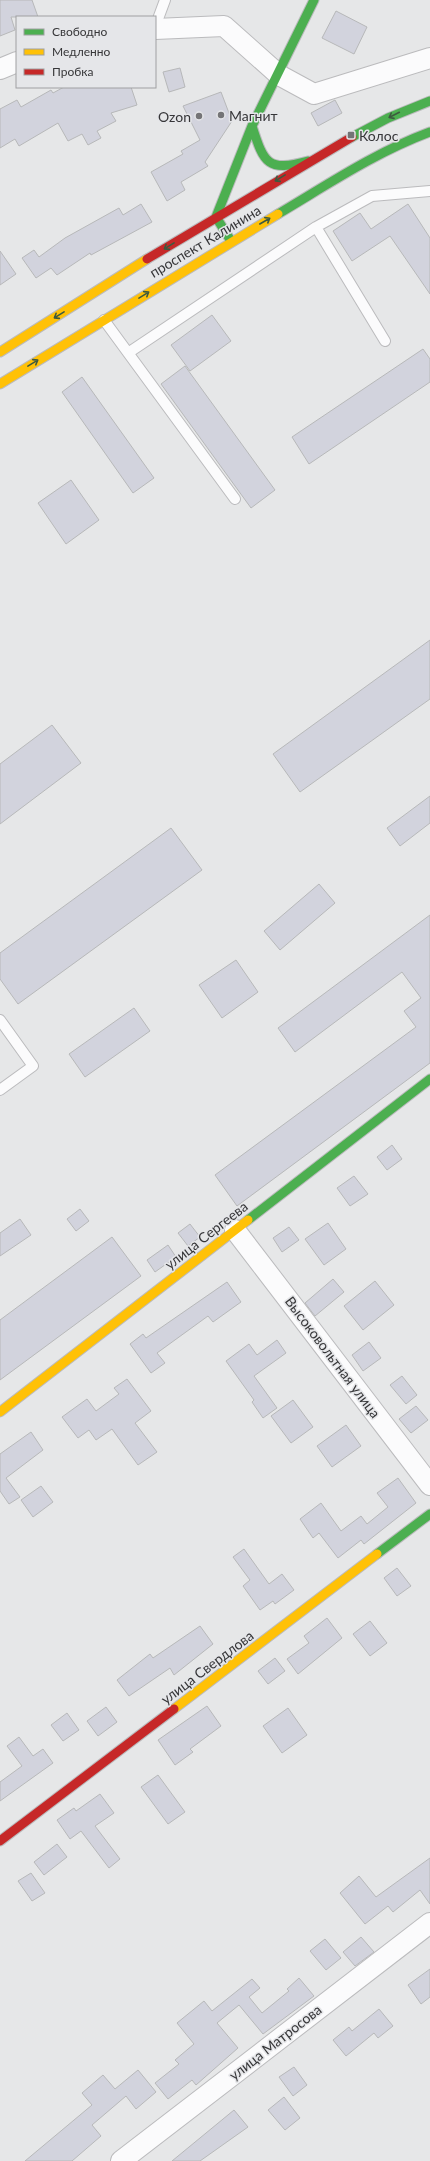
<svg xmlns="http://www.w3.org/2000/svg" width="430" height="2161" font-family="Lato,sans-serif">
<rect width="100%" height="100%" fill="#e6e7e8"/>
<path fill="#d2d3dd" stroke="#b7b8b9" d="M0,0h32l6,17h-27l4,13 -15,6z
M336,11l31,16 -13,27 -32,-16z
M180,68l5,19 -16,5 -6,-20z
M64,87h67l6,18 -26,8 5,8 -19,10 4,7 -13,7 -6,-11 -14,7 -10,-18 -39,23 -4,-7 -15,9v-39l17,-9 4,7 30,-17 2,3z
M221,92l11,29 -27,41 3,4 -27,16 4,8 -18,11 -16,-29 32,-18 -2,-3 19,-11 -17,-34z
M335,100l7,13 -24,13 -7,-13z
M141,204l11,18 -61,33 -1,-2 -33,22 -6,-7 -15,10 -14,-20 12,-8 5,7 26,-19 54,-30 4,7z
M408,204l22,34v56l-40,-58 -38,25 -19,-30 27,-18 11,16z
M0,251l16,23 -16,11z
M212,315l19,26 -41,30 -19,-26z
M423,349l7,10v23l-121,82 -17,-27z
M185,366l90,124 -24,18 -90,-124z
M82,377l72,101 -21,15 -71,-101z
M71,480l28,40 -33,24 -28,-41z
M430,640v59l-130,93 -27,-38z
M52,725l29,38 -81,61v-60z
M430,796v27l-30,23 -13,-18z
M171,828l31,42 -184,134 -18,-25v-26z
M319,884l16,19 -55,47 -16,-19z
M430,915v148l-193,143 -22,-31 201,-148 -12,-16 17,-13 -19,-26 -107,80 -17,-24z
M236,960l22,32 -36,26 -23,-33z
M134,1008l16,23 -65,46 -16,-23z
M392,1145l10,14 -15,11 -10,-13z
M354,1176l14,18 -18,12 -13,-18z
M80,1209l9,12 -13,10 -9,-12z
M20,1219l11,16 -31,21v-23z
M328,1223l18,26 -22,16 -19,-26z
M190,1224l10,13 -12,9 -10,-13z
M289,1227l10,13 -17,12 -9,-14z
M112,1237l29,39 -141,104v-60z
M168,1245l8,12 -21,15 -8,-12z
M333,1279l11,13 -29,24 -10,-13z
M375,1281l19,24 -31,25 -19,-24z
M227,1282l14,20 -28,20 -5,-6 -51,37 8,10 -14,10 -21,-29 13,-10 3,4z
M277,1340l9,13 -32,23 23,32 -14,10 -11,-16 2,-2 -28,-39 23,-17 8,11z
M369,1342l12,16 -18,13 -11,-16z
M402,1376l15,19 -11,9 -16,-19z
M127,1379l24,32 -16,12 22,29 -19,13 -26,-36 -16,11 -7,-10 -11,8 -16,-21 25,-18 9,12 23,-17 -5,-6z
M293,1400l20,27 -22,16 -20,-27z
M416,1406l12,14 -17,13 -12,-14z
M346,1425l15,21 -29,21 -15,-21z
M31,1432l12,18 -37,28 14,19 -11,7 -9,-13v-37z
M398,1478l18,25 -52,41 -3,-4 -23,18 -19,-25 -6,5 -13,-19 21,-16 20,28 20,-15 6,8 21,-17 -11,-14z
M41,1486l12,16 -20,15 -12,-17z
M244,1549l25,35 13,-10 12,16 -19,14 -2,-3 -13,9 -17,-24 7,-6 -17,-23z
M397,1568l14,18 -14,10 -13,-18z
M327,1618l15,20 -44,36 -11,-15 22,-16 -5,-7z
M370,1621l17,22 -17,13 -17,-22z
M200,1626l13,18 -39,31 -4,-7 -41,28 -12,-16 33,-26 3,4z
M275,1658l10,13 -17,13 -10,-13z
M207,1706l14,20 -31,23 3,3 -18,13 -17,-25z
M106,1707l11,15 -19,14 -11,-15z
M288,1708l19,27 -25,18 -19,-27z
M67,1713l12,17 -16,11 -12,-16z
M19,1737l14,19 10,-7 10,14 -53,38v-19l22,-16 -15,-20z
M158,1775l27,37 -17,12 -27,-37z
M100,1794l14,19 -19,13 25,33 -11,9 -28,-37 -11,8 -13,-19 17,-12 2,3z
M57,1844l10,13 -23,18 -10,-13z
M430,1858v46l-10,-14 -27,22 -5,-6 -23,18 -25,-31 19,-17 17,21z
M31,1873l14,20 -13,8 -14,-20z
M361,1937l13,15 -19,14 -12,-14z
M325,1939l16,19 -15,12 -16,-19z
M430,1969v28l-9,7 -13,-19z
M299,1978l15,18 -51,38 -24,-29 -22,18 21,25 -42,37 -4,-5 -24,19 -13,-16 24,-19 -4,-4 19,-16 -17,-21 27,-22 8,10 40,-32 8,9 -11,9 13,16 27,-22 -2,-2z
M379,2009l14,17 -15,12 -4,-5 -28,23 -13,-16 16,-13 3,4z
M294,2067l13,18 -14,11 -14,-19z
M138,2070l18,22 -20,17 -10,-13 -34,29 9,11 -29,25h-47l67,-56 -10,-12 21,-18 12,14z
M284,2097l16,21 -15,12 -17,-20z
M234,2110l14,17 -48,34h-28z"/>
<g fill="none" stroke-linecap="round" stroke-linejoin="round">
<defs>
<path id="lane" d="M155,27l10,-27
M316,227l69,114
M104,320l131,179
M128,353l188,-126 56,-31 58,-5
M0,1020l33,46 -33,24"/>
<path id="street" d="M155,29l69,-3 55,49 35,19 116,-36
M0,69l17,-7
M235,1230l195,255
M121,2161l309,-238"/>
<path id="fast" d="M252,126c12,38 16,46 56,35
M352,137l36,-19 42,-17
M278,214c49,-29 98,-62 152,-82
M231,241l-15,-24 36,-91 62,-126
M248,1220l182,-141
M377,1554l53,-40"/>
<path id="slow" d="M0,352l147,-93
M0,384l278,-170
M0,1412l248,-192
M174,1709l203,-155"/>
<path id="jam" d="M147,259l205,-122
M0,1841l174,-132"/>
</defs>
<use href="#lane" stroke="#bbbbbd" stroke-width="12"/>
<use href="#street" stroke="#bbbbbd" stroke-width="22"/>
<use href="#fast" stroke="#bbbbbd" stroke-width="11"/>
<use href="#slow" stroke="#bbbbbd" stroke-width="11"/>
<use href="#jam" stroke="#bbbbbd" stroke-width="11"/>
<use href="#lane" stroke="#fbfbfc" stroke-width="10"/>
<use href="#street" stroke="#fbfbfc" stroke-width="20"/>
<use href="#fast" stroke="#4caf50" stroke-width="9"/>
<use href="#slow" stroke="#ffc107" stroke-width="9"/>
<use href="#jam" stroke="#c62828" stroke-width="9"/>
</g>
<defs><path id="oneway-shaft" d="M-6 0H5M1.5-3L5.5 0L1.5 3" fill="none" stroke-width="1.6" stroke-linecap="round" stroke-linejoin="round"/></defs>
<g stroke="#3d5a3f">
<use href="#oneway-shaft" transform="translate(394 115) rotate(153)"/>
<use href="#oneway-shaft" transform="translate(280 178) rotate(149)"/>
<use href="#oneway-shaft" transform="translate(265 221) rotate(-30)"/>
<use href="#oneway-shaft" transform="translate(169 246) rotate(148)"/>
<use href="#oneway-shaft" transform="translate(144 295) rotate(-32)"/>
<use href="#oneway-shaft" transform="translate(59 315) rotate(148)"/>
<use href="#oneway-shaft" transform="translate(33 363) rotate(-31)"/>
</g>
<g fill="#747476" stroke="#e5e6e9" stroke-width="1.5">
<circle cx="221" cy="115" r="4"/>
<circle cx="199" cy="116" r="4"/>
<rect x="347" y="131" width="8" height="8" rx="2"/>
</g>
<g text-anchor="middle" dominant-baseline="central" stroke-width="3" stroke-linejoin="round" paint-order="stroke">
<g font-size="14" fill="#363638" stroke="#e5e6e9" text-anchor="start">
<text x="229" y="115">Магнит</text>
<text x="191" y="116" text-anchor="end">Ozon</text>
<text x="359" y="135">Колос</text>
</g>
<g font-size="14" fill="#363638" stroke="#e5e6e9">
<text transform="translate(205 241) rotate(-31)">проспект Калинина</text>
<text transform="translate(206 1235) rotate(-38)">улица Сергеева</text>
<text transform="translate(333 1357) rotate(53)">Высоковольтная улица</text>
<text transform="translate(207 1667) rotate(-37)">улица Свердлова</text>
<text transform="translate(275 2042) rotate(-38)">улица Матросова</text>
</g>
</g>
<rect x="16" y="16" width="140" height="72" fill="#e5e6e9" stroke="#9fa0a2"/>
<rect x="24" y="29" width="20" height="6" fill="#4caf50" stroke="#9fa0a2"/>
<text x="52" y="36" font-size="12" fill="#363638">Свободно</text>
<rect x="24" y="49" width="20" height="6" fill="#ffc107" stroke="#9fa0a2"/>
<text x="52" y="56" font-size="12" fill="#363638">Медленно</text>
<rect x="24" y="69" width="20" height="6" fill="#c62828" stroke="#9fa0a2"/>
<text x="52" y="76" font-size="12" fill="#363638">Пробка</text>
</svg>
